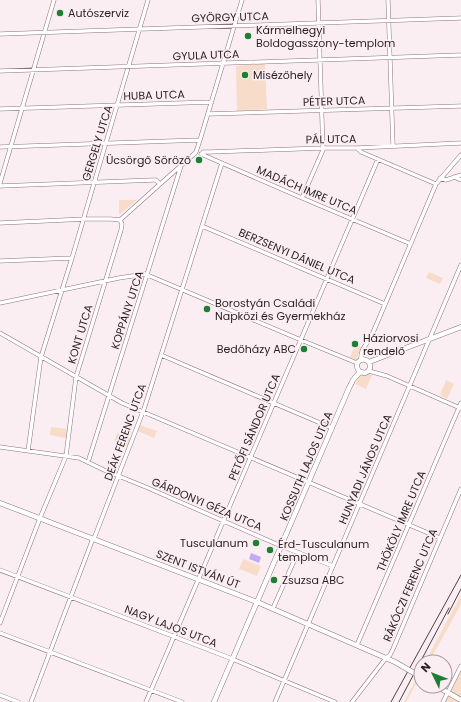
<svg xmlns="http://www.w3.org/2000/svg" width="461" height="702" font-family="Poppins,sans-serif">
<rect width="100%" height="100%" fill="#fbeef2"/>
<path fill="#f7dcc9" d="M265,64l2,45 -30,2 -1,-45z
M119,200h18l-18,15z
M429,272l14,6 -3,6 -14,-6z
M355,345l6,2 -4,12 -1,1 -6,-3z
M369,374l3,1 -6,14 -11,-5 5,-8z
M446,380l8,4 -7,15 -7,-4z
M140,425l17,6 -3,7 -16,-7z
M51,427l16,2 -1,9 -16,-3z
M117,433l14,6 -3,7 -14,-5z
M243,559l18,7 -4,10 -18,-7z
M461,595v9l-1,2 -31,56h-4z
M421,670v5l-15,27h-2z
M461,670v32h-17z"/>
<path fill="#c0acf3" d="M251,553l10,4 -2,6 -10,-4z"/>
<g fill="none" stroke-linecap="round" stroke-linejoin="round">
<defs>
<path id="minor" d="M388,0l5,146
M0,34l461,-16
M0,71l461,-16
M0,109l212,-7
M208,114l253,-8
M0,147l200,-7
M357,148l4,4 75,32
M201,154l101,44 109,46
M202,154l1,-2h7l113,-4h34l104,-5
M454,177l7,3
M440,178l6,2 15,-5
M0,183l54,-183
M0,186l154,-6h2l4,4
M302,198l21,-48 -5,-150
M120,220l39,-35 34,-30 3,-3 4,-12 42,-140
M0,223l86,-4h25l9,1
M202,226l183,78
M0,261l72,-3
M0,303l119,-25 26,-4 156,66 56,23
M0,333l122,70 318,135
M161,355l171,73
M361,360c-1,-12 6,-15 11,-25l64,-151 25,-29
M369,371l18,5 73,32
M0,447l79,11 25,12 44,18 133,58 52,20
M28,451l13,-94 31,-99 76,-258
M89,459l92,-293
M0,570l230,88 105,44
M274,606l24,-54
M0,623l40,-105 26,-62 10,-79 45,-147 1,-6 -2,-4
M0,633l182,69
M357,645l104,-242
M0,695l18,7
M31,702l61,-161 3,-5 49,-127 78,-246
M146,702l232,-543
M275,702l186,-437
M352,702l34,-44 4,-3 3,-6 68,-160
M443,702l18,-36"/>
<path id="tertiary" d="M369,362l92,-35
M360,372c-3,-3 -4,-7 -2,-10 4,-4 8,-3 11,0
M360,372l5,1c5,-2 6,-6 4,-11
M0,503l257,99 138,60
M436,686l25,14
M214,702l135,-314 4,-8 7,-8"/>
</defs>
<use href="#minor" stroke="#8e727b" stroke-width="4.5"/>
<use href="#tertiary" stroke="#8e727b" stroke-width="5.5"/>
<use href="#minor" stroke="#fff" stroke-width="3.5"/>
<use href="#tertiary" stroke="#fff" stroke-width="4.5"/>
<path stroke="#4d4145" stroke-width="1" d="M448,614l13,-25
M391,702l70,-127
M399,702l50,-94"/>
<defs>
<path id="tertiary-bridge" d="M395,662l26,15"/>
</defs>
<use href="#tertiary-bridge" stroke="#8e727b" stroke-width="5.5" stroke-linecap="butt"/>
<use href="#tertiary-bridge" stroke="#fff" stroke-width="4.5"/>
</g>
<g fill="#1d7f31" stroke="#fbeef2" stroke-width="1.5">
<circle cx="60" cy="13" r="4"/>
<circle cx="248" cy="36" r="4"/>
<circle cx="245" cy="75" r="4"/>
<circle cx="199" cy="160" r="4"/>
<circle cx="207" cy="309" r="4"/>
<circle cx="355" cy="344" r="4"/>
<circle cx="304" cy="349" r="4"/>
<circle cx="256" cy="543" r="4"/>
<circle cx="270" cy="550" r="4"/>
<circle cx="274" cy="580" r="4"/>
</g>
<g text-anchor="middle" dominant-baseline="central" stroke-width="3" stroke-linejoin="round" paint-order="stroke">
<g font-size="11" fill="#281d20" stroke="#fbeef2" text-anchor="start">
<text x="68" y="13">Autószerviz</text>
<text x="256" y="30">Kármelhegyi<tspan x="256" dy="13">Boldogasszony-templom</tspan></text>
<text x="253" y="75">Misézőhely</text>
<text x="191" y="160" text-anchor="end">Ücsörgő Söröző</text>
<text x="215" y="303">Borostyán Családi<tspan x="215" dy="13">Napközi és Gyermekház</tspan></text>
<text x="363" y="338">Háziorvosi<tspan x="363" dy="13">rendelő</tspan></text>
<text x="296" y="349" text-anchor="end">Bedőházy ABC</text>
<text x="248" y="543" text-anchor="end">Tusculanum</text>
<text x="278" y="544">Érd-Tusculanum<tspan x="278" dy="13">templom</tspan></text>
<text x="282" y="580">Zsuzsa ABC</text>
</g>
<g font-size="11" fill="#281d20" stroke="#fbeef2">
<text transform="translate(230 17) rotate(-2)">GYÖRGY UTCA</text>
<text transform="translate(206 55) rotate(-2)">GYULA UTCA</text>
<text transform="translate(154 95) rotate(-2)">HUBA UTCA</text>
<text transform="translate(334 101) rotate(-2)">PÉTER UTCA</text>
<text transform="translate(331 139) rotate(-1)">PÁL UTCA</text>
<text transform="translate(97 143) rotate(-73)">GERGELY UTCA</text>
<text transform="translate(307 190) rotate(23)">MADÁCH IMRE UTCA</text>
<text transform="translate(297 256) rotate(23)">BERZSENYI DÁNIEL UTCA</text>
<text transform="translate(127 310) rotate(-72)">KOPPÁNY UTCA</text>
<text transform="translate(80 334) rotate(-73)">KONT UTCA</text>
<text transform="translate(254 427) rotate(-67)">PETŐFI SÁNDOR UTCA</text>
<text transform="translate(125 432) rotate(-70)">DEÁK FERENC UTCA</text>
<text transform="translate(306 466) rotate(-67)">KOSSUTH LAJOS UTCA</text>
<text transform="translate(365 469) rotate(-67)">HUNYADI JÁNOS UTCA</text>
<text transform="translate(207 504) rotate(23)">GÁRDONYI GÉZA UTCA</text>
<text transform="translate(401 521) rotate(-67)">THÖKÖLY IMRE UTCA</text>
<text transform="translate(198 569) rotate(21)">SZENT ISTVÁN ÚT</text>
<text transform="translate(410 585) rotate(-67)">RÁKÓCZI FERENC UTCA</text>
<text transform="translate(171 626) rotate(21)">NAGY LAJOS UTCA</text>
</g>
</g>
<g transform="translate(433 674) rotate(313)"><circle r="19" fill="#fbeef2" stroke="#a79a9e"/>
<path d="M0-3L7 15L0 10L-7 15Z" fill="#1d7f31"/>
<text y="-6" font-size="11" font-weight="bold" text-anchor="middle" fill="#281d20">N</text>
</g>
</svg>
